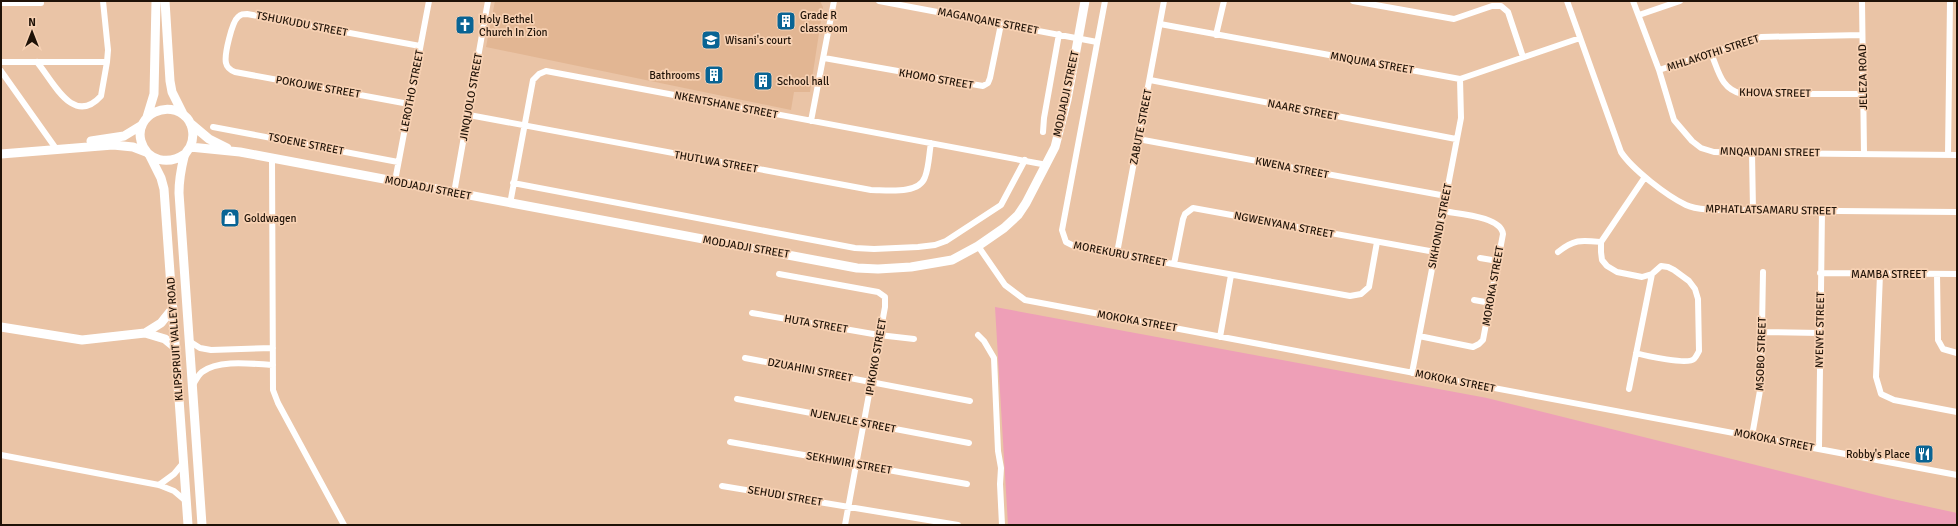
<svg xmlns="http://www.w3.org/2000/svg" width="1958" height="526" font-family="Signika,sans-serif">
<rect width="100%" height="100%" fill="#eac4a6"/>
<path fill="#e2b693" d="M495,1h325l3,6 -13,85h-16l-3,18 -305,-63z"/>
<path fill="#ee9fb7" d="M995,307l492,91 401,100 69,15v12h-949z"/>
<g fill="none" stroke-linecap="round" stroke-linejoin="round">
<path stroke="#fff" stroke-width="6" d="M879,1l218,41
M1105,1l-43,229 4,12 8,4 276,50 11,-2 8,-7 8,-45
M1353,1l101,18 38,-13h9l7,6 15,45
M1567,1l54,151c11,17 46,44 65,53 8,4 18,4 27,5l244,2
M1633,1l26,69 15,50 18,21 9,7 13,4 38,1 205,2
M1862,1l2,152
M1,3h40
M1639,15l41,-14
M1160,24l300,55 120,-41
M1216,35l8,-34
M1711,53c8,19 10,36 31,41h121
M824,58l159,28 5,-3 2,-5 11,-54
M1,62h106l1,-12 -5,-49
M37,62c16,19 36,65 64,34l6,-34
M1659,70l102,-33 101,-2
M1,71l56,79
M1150,80l306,59
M409,104l-174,-32c-5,-2 -8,-4 -9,-9 -2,-8 6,-41 12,-46 3,-3 5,-3 9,-3l173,32
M469,115l402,75c15,0 48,5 54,-13 4,-10 4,-23 6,-34
M811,121l23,-120
M213,127l185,35
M1043,132l1,-14 15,-84
M1138,139l308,57
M1752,153l1,57
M1948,155l2,-154
M272,158l1,232 5,13 66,122
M395,181l34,-180
M513,183l342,65 19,1 44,-2 17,-2 11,-4 55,-36 24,-45
M454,193l34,-192
M510,204l23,-124 6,-6 7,-3 501,94
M978,246l27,39 20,15 932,175
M1558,252c16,-13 23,-12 43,-10
M1117,253l47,-252
M1480,258l18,3
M1174,264l9,-45 2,-5 8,-6 242,44
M1820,273l137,1
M779,274l99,18 7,5v10l-40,218
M1880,274l-4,103 5,17 13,6 63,12
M1937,274l1,66 5,9 14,4
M1474,300l17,3
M752,313l127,22 35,4
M1763,332l57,1
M978,335l6,6 10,17 4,93 3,17 -1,16 2,41
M1419,336l54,11 6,-3 4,-4 20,-106c-2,-18 -45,-20 -60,-23
M1220,337l11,-62
M189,341l11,7 11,2 62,-2
M1636,353c10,3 52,12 58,6 2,-2 4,-6 5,-8l-1,-52 -3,-10 -6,-8 -15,-11 -6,-3 -7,-1 -9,8
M745,358l225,43
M1412,373l49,-255 -1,-39
M193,385c3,-5 5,-10 9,-13 17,-13 51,-8 71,-7
M1629,389l23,-115 -10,3 -25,-5 -10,-6 -5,-6 -1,-8v-10l44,-65
M737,399l232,44
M1752,436l9,-51 2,-113
M730,442l237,42
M1819,448l3,-237
M1,455l158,30 15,6 13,11
M159,485l15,-11 10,-12
M722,486l236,39"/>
<path stroke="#fff" stroke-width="9" d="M165,1l5,80 2,11 11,22
M147,117l7,-23 2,-93
M190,123l19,16 18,9
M91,141l33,-5 18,-11
M190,147l50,5 617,116 21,1 33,-2 41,-7 26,-14 26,-18 14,-13 8,-12 29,-56 12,-47 18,-99
M1,154l112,-9 20,2 13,5
M185,154c-16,11 -38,8 -44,-13 -7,-26 28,-43 46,-23 6,7 8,19 3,29 -2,3 -5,6 -6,10 -3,12 -5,23 -5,36l23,332
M150,156l11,22 3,11 24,336
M1,327l81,13 63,-7 20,6 11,9
M145,333l16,-10 12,-15"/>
</g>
<defs>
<symbol id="building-square" viewBox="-11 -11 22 22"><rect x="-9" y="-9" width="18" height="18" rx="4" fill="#096494" stroke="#f7d1b3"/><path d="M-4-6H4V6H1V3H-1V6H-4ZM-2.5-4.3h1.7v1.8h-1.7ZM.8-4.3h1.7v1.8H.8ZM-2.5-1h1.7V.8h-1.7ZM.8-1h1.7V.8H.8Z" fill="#fff"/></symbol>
<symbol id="church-square" viewBox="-11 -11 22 22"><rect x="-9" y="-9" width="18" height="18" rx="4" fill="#096494" stroke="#f7d1b3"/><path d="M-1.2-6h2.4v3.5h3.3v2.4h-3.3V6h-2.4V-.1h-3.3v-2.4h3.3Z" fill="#fff"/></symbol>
<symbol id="school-square" viewBox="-11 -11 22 22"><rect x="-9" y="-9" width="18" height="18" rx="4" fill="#096494" stroke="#f7d1b3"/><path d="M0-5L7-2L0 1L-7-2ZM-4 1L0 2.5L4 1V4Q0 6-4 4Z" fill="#fff"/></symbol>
<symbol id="shop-square" viewBox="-11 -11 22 22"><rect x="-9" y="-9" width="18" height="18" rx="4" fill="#096494" stroke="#f7d1b3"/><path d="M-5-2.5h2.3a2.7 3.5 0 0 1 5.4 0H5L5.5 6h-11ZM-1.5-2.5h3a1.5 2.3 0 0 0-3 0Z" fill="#fff"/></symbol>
<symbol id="restaurant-square" viewBox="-11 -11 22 22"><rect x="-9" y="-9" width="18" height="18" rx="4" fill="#096494" stroke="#f7d1b3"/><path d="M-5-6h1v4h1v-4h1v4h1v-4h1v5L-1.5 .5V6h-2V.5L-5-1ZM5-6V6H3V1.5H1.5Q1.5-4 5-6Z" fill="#fff"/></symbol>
</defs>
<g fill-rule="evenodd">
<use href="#building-square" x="775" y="10" width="22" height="22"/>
<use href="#church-square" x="454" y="14" width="22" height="22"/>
<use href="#school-square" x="700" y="29" width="22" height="22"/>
<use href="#building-square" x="703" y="64" width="22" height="22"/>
<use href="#building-square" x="752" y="70" width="22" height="22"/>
<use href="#shop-square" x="219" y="207" width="22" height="22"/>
<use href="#restaurant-square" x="1913" y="443" width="22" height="22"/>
</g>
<g text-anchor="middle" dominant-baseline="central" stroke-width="3.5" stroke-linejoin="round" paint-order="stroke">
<g font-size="11" fill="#1f1207" stroke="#f7d1b3" text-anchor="start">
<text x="800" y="15">Grade R<tspan x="800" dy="13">classroom</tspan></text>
<text x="479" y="19">Holy Bethel<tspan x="479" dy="13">Church In Zion</tspan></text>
<text x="725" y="40">Wisani's court</text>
<text x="700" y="75" text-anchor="end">Bathrooms</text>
<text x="777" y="81">School hall</text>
<text x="244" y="218">Goldwagen</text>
<text x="1910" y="454" text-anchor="end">Robby's Place</text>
</g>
<g font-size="11" fill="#1f1207" stroke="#f7d1b3">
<text transform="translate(988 21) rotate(11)">MAGANQANE STREET</text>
<text transform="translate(302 24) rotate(11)">TSHUKUDU STREET</text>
<text transform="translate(1713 53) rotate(-18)">MHLAKOTHI STREET</text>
<text transform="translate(1372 63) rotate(10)">MNQUMA STREET</text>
<text transform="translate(1863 77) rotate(-91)">JELEZA ROAD</text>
<text transform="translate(936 79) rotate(10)">KHOMO STREET</text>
<text transform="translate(318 87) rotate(10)">POKOJWE STREET</text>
<text transform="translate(412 91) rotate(-79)">LEROTHO STREET</text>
<text transform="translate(1775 93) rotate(1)">KHOVA STREET</text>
<text transform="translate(1066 94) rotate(-78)">MODJADJI STREET</text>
<text transform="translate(471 97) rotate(-80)">JINQIJOLO STREET</text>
<text transform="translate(726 105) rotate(11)">NKENTSHANE STREET</text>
<text transform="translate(1303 110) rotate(11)">NAARE STREET</text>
<text transform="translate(1141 127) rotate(-79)">ZABUTE STREET</text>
<text transform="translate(306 144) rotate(11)">TSOENE STREET</text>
<text transform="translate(1770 152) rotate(1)">MNQANDANI STREET</text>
<text transform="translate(716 162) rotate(10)">THUTLWA STREET</text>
<text transform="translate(1292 168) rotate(11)">KWENA STREET</text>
<text transform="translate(428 188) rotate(11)">MODJADJI STREET</text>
<text transform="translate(1771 210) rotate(1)">MPHATLATSAMARU STREET</text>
<text transform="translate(1284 225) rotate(11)">NGWENYANA STREET</text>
<text transform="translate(1440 226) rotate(-79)">SIKHONDI STREET</text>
<text transform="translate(746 247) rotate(10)">MODJADJI STREET</text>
<text transform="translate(1120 254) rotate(11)">MOREKURU STREET</text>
<text x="1889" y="274">MAMBA STREET</text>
<text transform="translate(1493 286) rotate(-80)">MOROKA STREET</text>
<text transform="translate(1137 321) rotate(10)">MOKOKA STREET</text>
<text transform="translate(816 324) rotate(10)">HUTA STREET</text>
<text transform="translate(1820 330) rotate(-89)">NYENYE STREET</text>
<text transform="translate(175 339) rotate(-94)">KLIPSPRUIT VALLEY ROAD</text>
<text transform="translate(1761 354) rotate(-88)">MSOBO STREET</text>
<text transform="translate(876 357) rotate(-80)">IPIKOKO STREET</text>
<text transform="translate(810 370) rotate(11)">DZUAHINI STREET</text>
<text transform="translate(1455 381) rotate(11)">MOKOKA STREET</text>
<text transform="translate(853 421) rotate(11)">NJENJELE STREET</text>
<text transform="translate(1774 440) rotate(11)">MOKOKA STREET</text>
<text transform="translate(849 463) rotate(10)">SEKHWIRI STREET</text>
<text transform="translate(785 496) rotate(10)">SEHUDI STREET</text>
</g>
</g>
<rect width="1958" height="526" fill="none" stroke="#1f1207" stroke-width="4"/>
<g transform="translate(32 32)" stroke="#f7d1b3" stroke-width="3" paint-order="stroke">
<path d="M0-3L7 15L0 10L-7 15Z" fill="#1f1207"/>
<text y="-6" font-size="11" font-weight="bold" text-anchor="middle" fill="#1f1207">N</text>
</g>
</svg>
